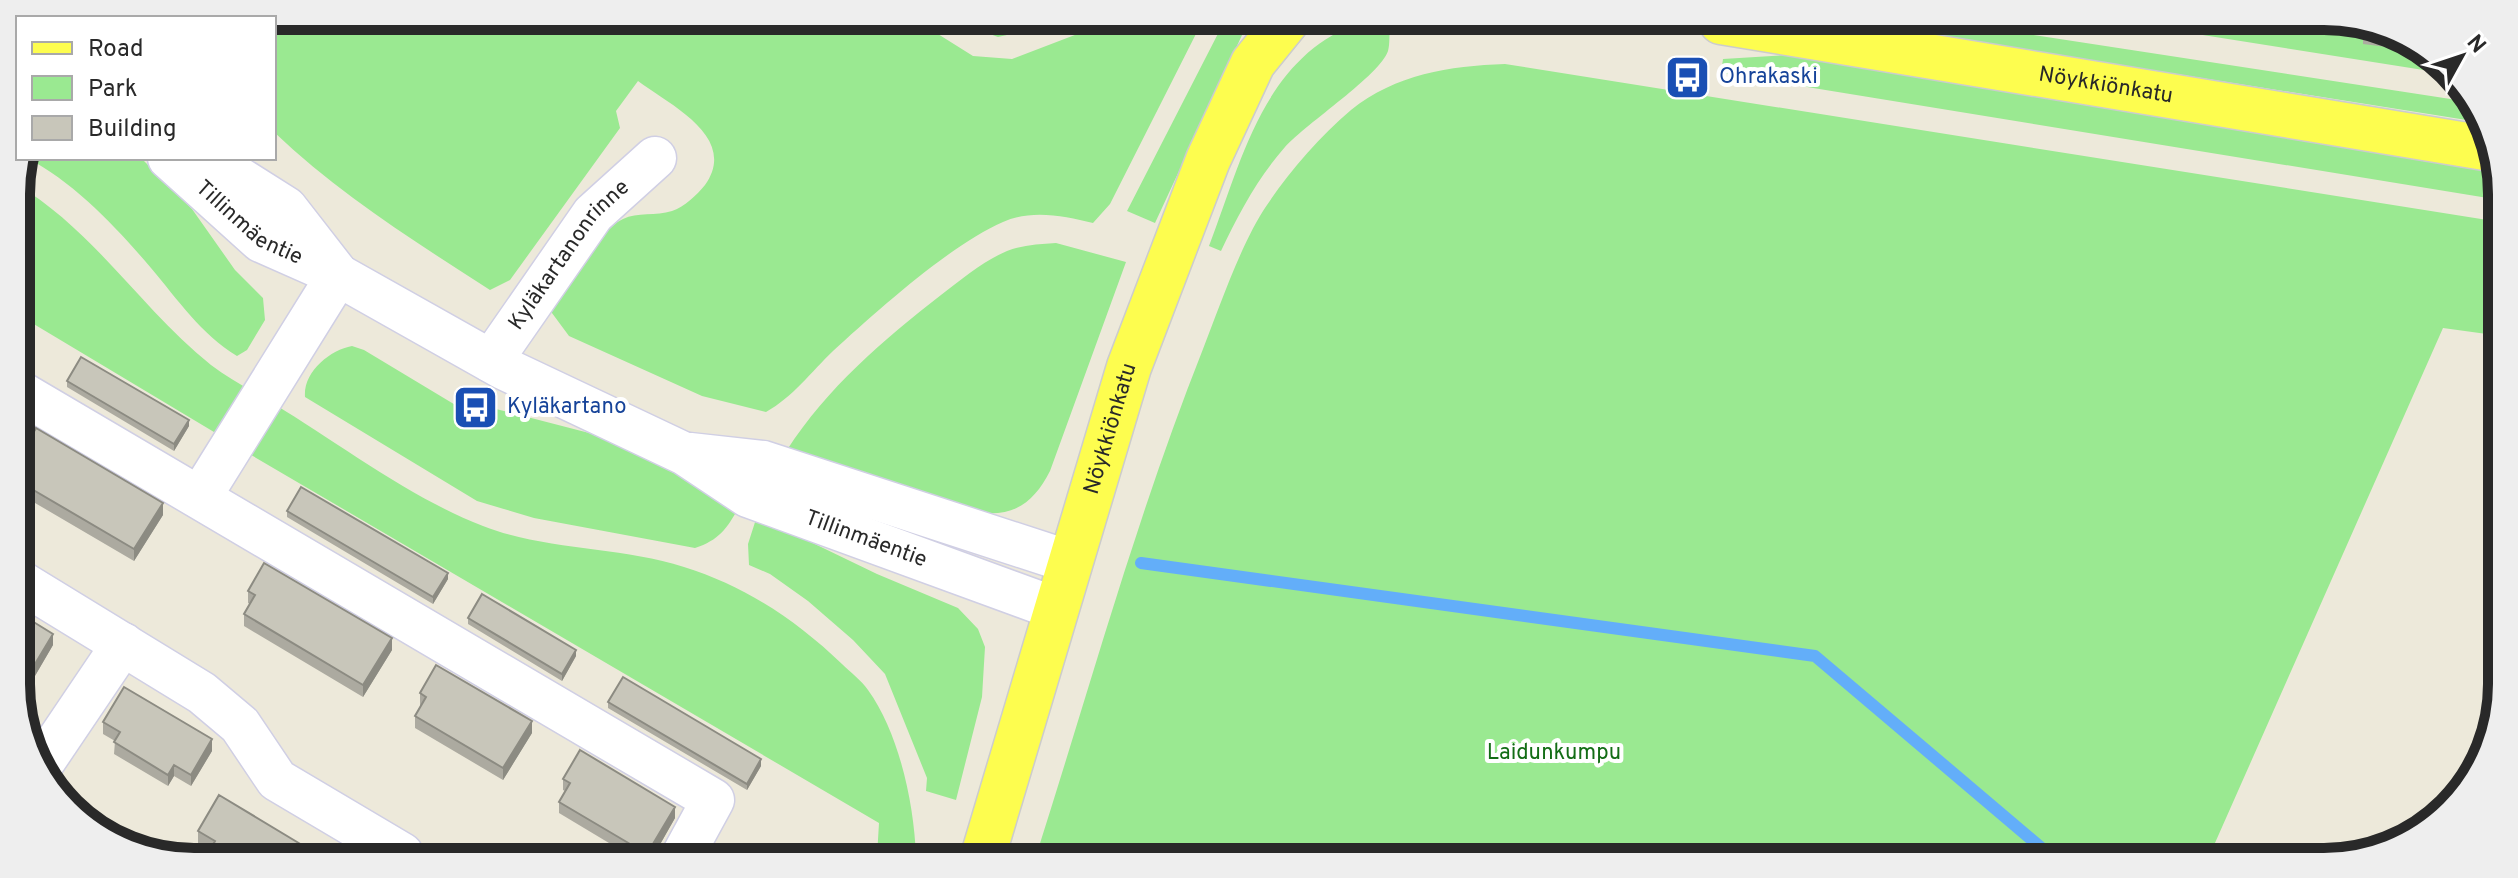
<svg xmlns="http://www.w3.org/2000/svg" width="2518" height="878" font-family="Overpass,sans-serif">
<rect width="100%" height="100%" fill="#ede9da"/>
<path fill="#9ae991" d="M194,16l720,3 59,37 39,3 102,-39h89l-93,184 -17,19c-29,-7 -61,-14 -90,-1 -53,23 -126,89 -170,129 -22,21 -40,46 -67,61l-64,-16 -133,-60 -20,-27c20,-28 42,-75 74,-90 14,-7 33,-3 49,-8 12,-4 25,-16 33,-26 34,-48 -35,-80 -67,-104l-22,30 4,17 -110,152 -20,10c-76,-49 -151,-96 -216,-158v-114h-91z
M949,19l123,1 -74,17z
M1225,20h24l-94,203 -28,-12z
M1362,22l23,1 5,4c-1,8 0,17 -2,24 -8,24 -81,72 -103,96 -28,32 -46,66 -64,104l-12,-5c33,-86 55,-191 153,-224z
M1856,23l106,1 508,78 9,20z
M2192,24l54,1 62,8 1,-8h4l52,7 -2,11 56,8 36,24 -265,-42z
M1786,55l714,116v29l-779,-127 2,-14z
M1505,64l995,158 -2,104 -4,9 -51,-7 -236,533 -1171,-5c54,-169 101,-341 167,-507 16,-41 39,-108 64,-144 22,-33 53,-69 84,-95 45,-36 98,-44 154,-46z
M27,158l116,2 49,49 43,61 28,28 2,22 -18,30 -10,6c-36,-22 -59,-56 -86,-88 -34,-40 -77,-86 -124,-110z
M16,184c79,47 125,125 195,181 13,10 28,18 42,27l-29,46 -207,-124z
M1056,243l70,19 -76,209c-15,29 -33,45 -67,42l-196,-63c40,-62 96,-110 154,-155 21,-16 42,-34 66,-44 16,-6 32,-7 49,-8z
M352,346l12,4 123,74 9,-15 97,25 147,71c-12,22 -20,35 -45,43l-161,-30 -57,-17 -172,-104c-2,-25 25,-47 47,-51z
M274,404c64,39 140,96 209,122 64,25 136,20 201,41 61,19 112,53 158,97 8,8 19,16 26,26 31,43 46,113 48,166h-39l2,-33 -633,-371z
M757,516l120,58 81,34 20,21 7,18 -3,50 -26,103 -30,-9 1,-13 -42,-104 -32,-34 -45,-39 -38,-27 -21,-9 -1,-21z"/>
<g fill="none" stroke-linecap="round" stroke-linejoin="round">
<path stroke="#63aef9" stroke-width="12" d="M1141,563l674,93 242,205"/>
<defs>
<g id="minor">
<path id="s1" d="M169,158l92,83 77,34 165,93 182,86 63,42 309,113"/>
<path d="M207,158l79,50 49,63"/>
<path id="s2" d="M491,361l102,-147 62,-56"/>
<path d="M18,391l695,409 -30,55"/>
<path d="M690,454l73,8 307,100"/>
<path d="M200,497l138,-222"/>
<path d="M19,581l183,112 38,32 37,55 125,74"/>
<path d="M42,764l81,-120"/>
</g>
<g id="major">
<path id="s3" d="M1721,22l770,127"/>
<path id="s4" d="M983,856l146,-489 79,-207 45,-97 34,-42"/>
</g>
</defs>
<use href="#minor" stroke="#d0cfe4" stroke-width="45"/>
<use href="#major" stroke="#ccc" stroke-width="47"/>
<use href="#minor" stroke="#fff" stroke-width="42"/>
<use href="#major" stroke="#fdfd4f" stroke-width="44"/>
</g>
<path fill="#acaaa0" d="M2246,25h63l-1,8z
M2313,25h68l38,26 -56,-7v-12z
M67,381l122,45 -15,25 -107,-64z
M20,456l143,59 -29,46 -116,-68v-19l3,-5 -1,-1z
M287,511l161,68 -15,25 -146,-87z
M248,591l144,59 -29,47 -119,-71v-12l6,-10 -2,-1z
M19,613l34,32 -21,36 -13,-7z
M468,618l108,38 -14,25 -94,-57z
M420,693l112,40 -29,47 -88,-52v-12l6,-10 -1,-1z
M608,702l153,64 -14,24 -139,-82z
M103,722l109,29 -21,35 -17,-10 -6,10 -54,-32 1,-13 -12,-7z
M563,779l112,39 -21,37h-25l-70,-42v-11l6,-11 -2,-1z
M198,831l109,22h-98l1,-3 -12,-7z"/>
<path fill="#8c8b82" d="M33,327v7l-15,24v-6z
M189,420v6l-15,25v-7z
M163,503v12l-29,46v-12z
M448,573v6l-15,25v-7z
M53,634v11l-21,36v-12z
M392,638v12l-29,47v-12z
M576,650v6l-14,25v-7z
M532,721v12l-29,47v-12z
M212,739v12l-21,35v-11z
M761,759v7l-14,24v-6z
M174,765v11l-6,10v-11z
M675,807v11l-21,37h-7z"/>
<path fill="#c8c6ba" stroke="#8c8b82" stroke-width="2" d="M2364,25h17l16,11 -34,-4z
M17,318l16,9 -15,25h-1z
M81,357l108,63 -15,24 -107,-63z
M36,428l127,75 -29,46 -116,-68v-7l8,-14 -6,-4z
M301,487l147,86 -15,24 -146,-86z
M264,563l128,75 -29,47 -119,-71 11,-19 -7,-4z
M482,594l94,56 -14,24 -94,-56z
M19,613l34,21 -21,35 -13,-7z
M436,665l96,56 -29,47 -88,-52 11,-19 -6,-4z
M623,677l138,82 -14,25 -139,-82z
M124,687l88,52 -21,36 -17,-10 -6,10 -54,-33 6,-10 -17,-10z
M580,750l95,57 -28,47 -88,-52 11,-19 -7,-4z
M219,795l88,53 -3,5h-91l-4,-2 6,-10 -17,-10z"/>
<defs>
<symbol id="bus-square" viewBox="-11 -11 22 22"><rect x="-9" y="-9" width="18" height="18" rx="4" fill="#1a4fb4" stroke="#fff"/><path d="M-5-6H5V4H4V6H2V4H-2V6H-4V4H-5ZM-3.5-4V0h7V-4ZM-3.5 1.2v1.5H-2V1.2ZM2 1.2v1.5H3.5V1.2Z" fill="#fff"/></symbol>
</defs>
<g fill-rule="evenodd">
<use href="#bus-square" x="1662" y="52" width="51" height="51"/>
<use href="#bus-square" x="450" y="382" width="51" height="51"/>
</g>
<g text-anchor="middle" dominant-baseline="central" stroke-width="8" stroke-linejoin="round" paint-order="stroke">
<g font-size="22" fill="#164399" stroke="#fff" text-anchor="start">
<text x="1719" y="77">Ohrakaski</text>
<text x="507" y="407">Kyläkartano</text>
</g>
<g font-size="22" fill="#292929" stroke="#fff">
<text stroke="none"><textPath href="#s3" startOffset="390">Nöykkiönkatu</textPath></text>
<text stroke="none"><textPath href="#s1" startOffset="104">Tillinmäentie</textPath></text>
<text stroke="none"><textPath href="#s2" startOffset="132">Kyläkartanonrinne</textPath></text>
<text stroke="none"><textPath href="#s4" startOffset="446">Nöykkiönkatu</textPath></text>
<text stroke="none"><textPath href="#s1" startOffset="800">Tillinmäentie</textPath></text>
</g>
<g font-size="22" fill="#136d16" stroke="#fff">
<text x="1554" y="753">Laidunkumpu</text>
</g>
</g>
<path d="M0 0H2518V878H0ZM194 30H2324A164 164 0 0 1 2488 194V684A164 164 0 0 1 2324 848H194A164 164 0 0 1 30 684V194A164 164 0 0 1 194 30Z" fill="#eee" fill-rule="evenodd"/>
<path fill="none" stroke="#292929" stroke-width="10" d="M194 30H2324A164 164 0 0 1 2488 194V684A164 164 0 0 1 2324 848H194A164 164 0 0 1 30 684V194A164 164 0 0 1 194 30Z"/>
<rect x="16" y="16" width="260" height="144" fill="#ffffff" stroke="#a9a9a9" stroke-width="2"/>
<rect x="32" y="42" width="40" height="12" fill="#fdfd4f" stroke="#a9a9a9" stroke-width="2"/>
<text x="88" y="56" font-size="24" fill="#292929">Road</text>
<rect x="32" y="76" width="40" height="24" fill="#9ae991" stroke="#a9a9a9" stroke-width="2"/>
<text x="88" y="96" font-size="24" fill="#292929">Park</text>
<rect x="32" y="116" width="40" height="24" fill="#c8c6ba" stroke="#a9a9a9" stroke-width="2"/>
<text x="88" y="136" font-size="24" fill="#292929">Building</text>
<g transform="translate(2462 56) rotate(50)" stroke="#ffffff" stroke-width="6" paint-order="stroke">
<path d="M0-6L14 30L0 20L-14 30Z" fill="#292929"/>
<text y="-12" font-size="22" font-weight="bold" text-anchor="middle" fill="#292929">N</text>
</g>
</svg>
